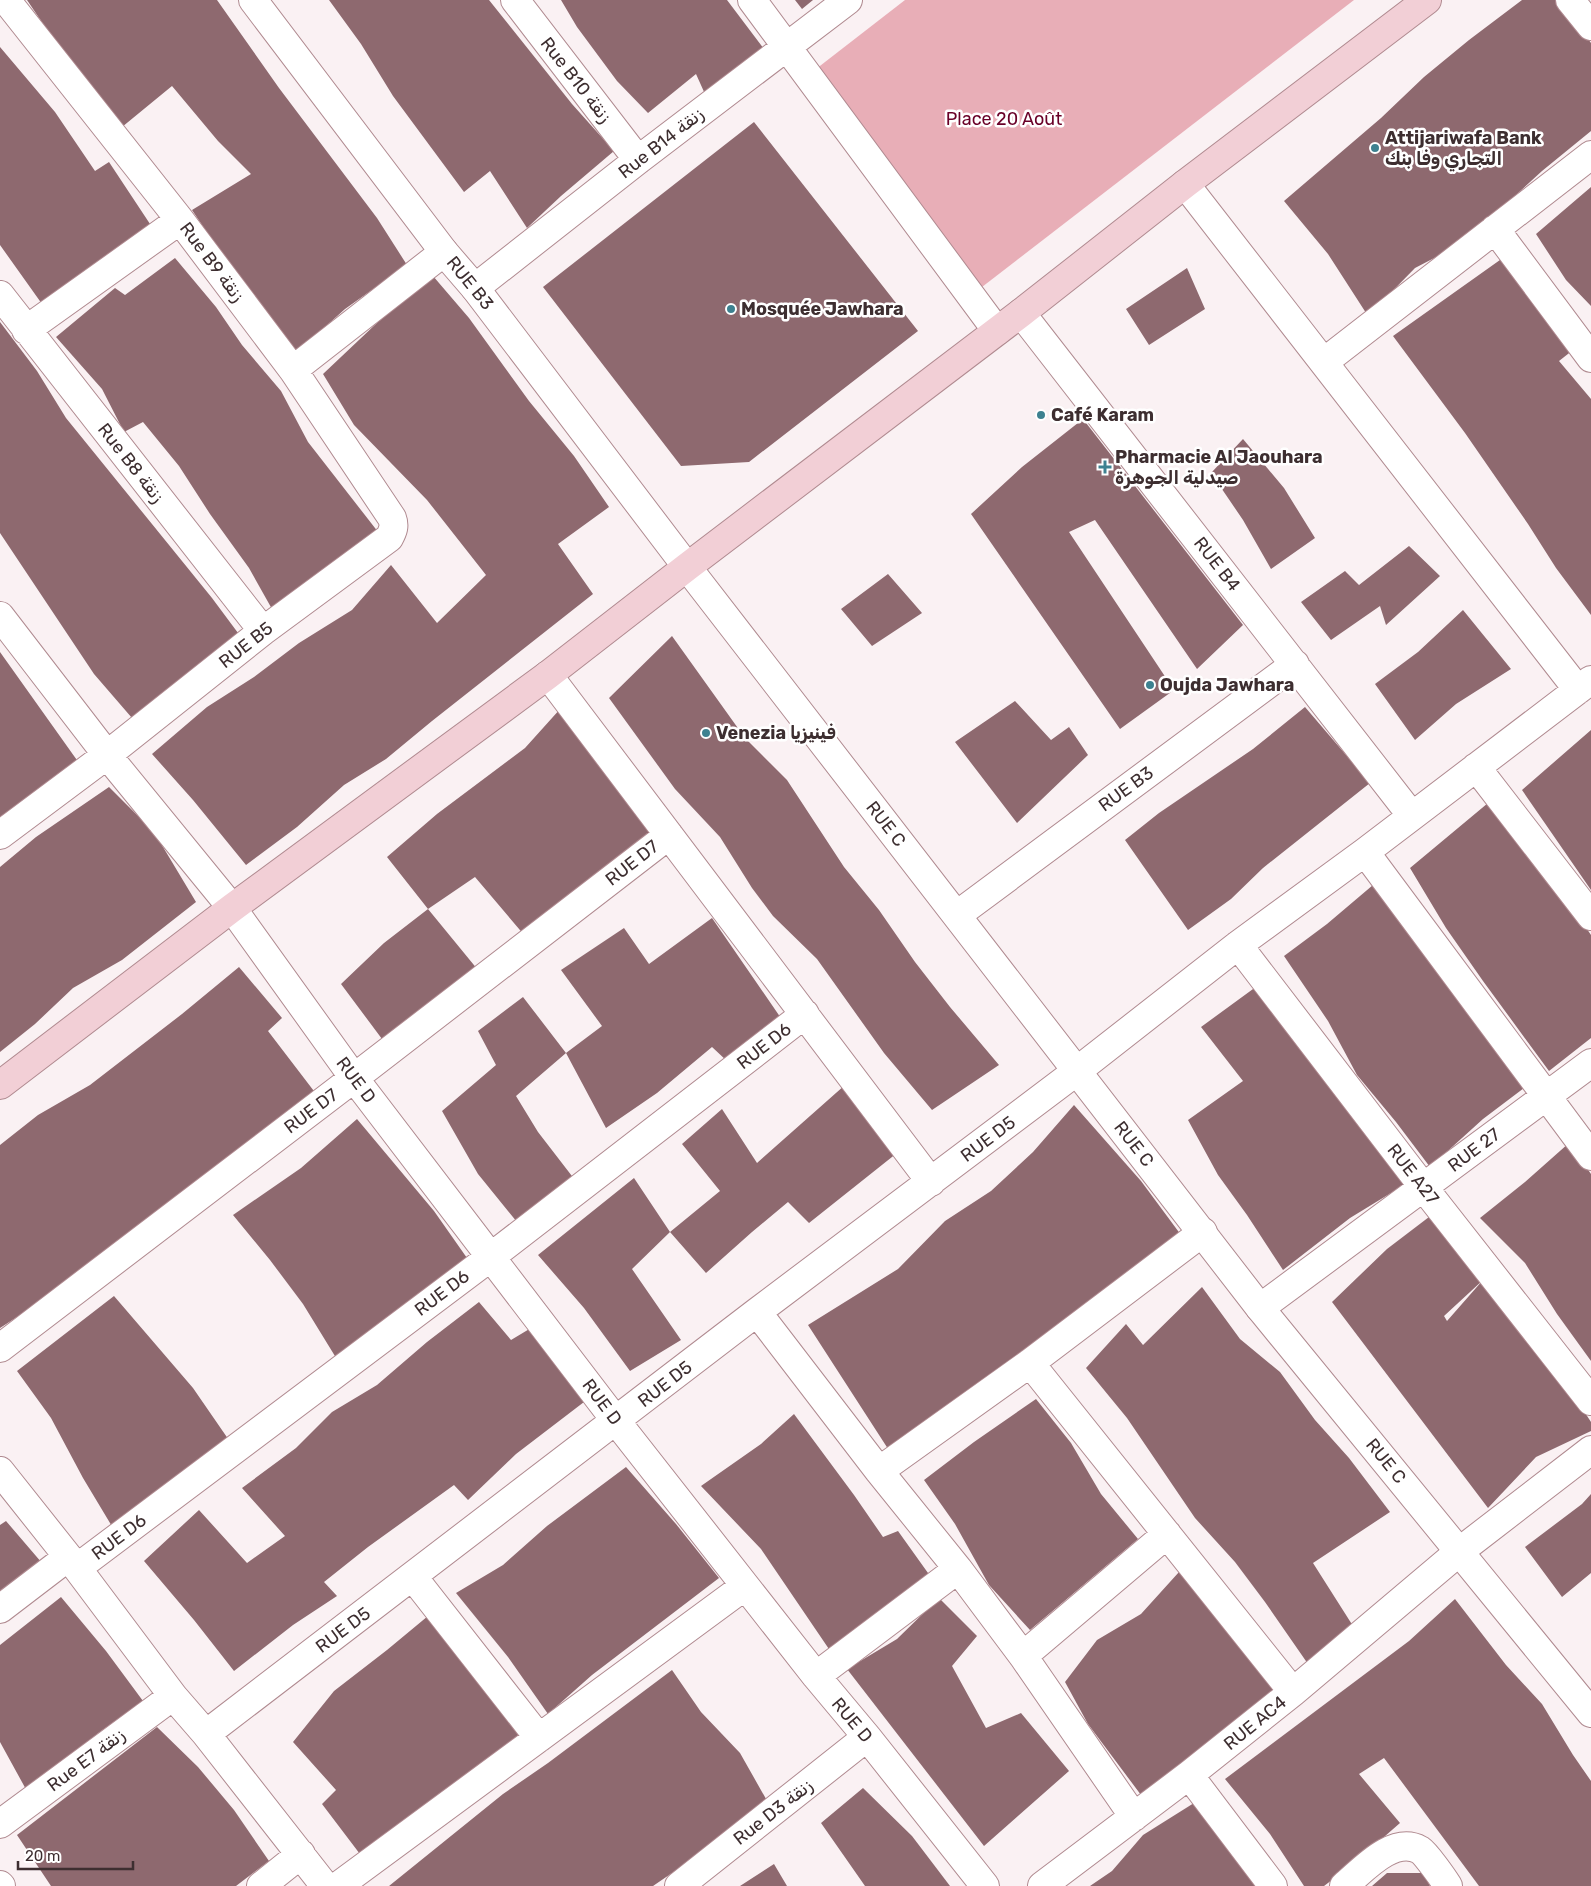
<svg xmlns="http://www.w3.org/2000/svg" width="1591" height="1886" font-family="Rubik,Cairo,sans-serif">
<rect width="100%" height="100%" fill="#faf1f3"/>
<path fill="#e8aeb7" d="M905,0h449l-372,287 -166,-218z"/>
<path fill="#8e696f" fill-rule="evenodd" d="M27,0h190l62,88 98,130 30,47 -62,44 -49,44 -72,-95 -32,-48 59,-36 -33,-33 -46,-55 -50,41 -66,-84z
M329,0h160l83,104 42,47 -53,45 -34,32 -37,-57 -26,21 -71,-96 -32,-52z
M561,0h166l37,49 -59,45 -9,-20 -48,39 -31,-32 -40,-54z
M795,0h18l-11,9z
M1522,0h37l32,43v88l-49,40 -77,71 -50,26 -47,48 -40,-62 -44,-53 97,-83 43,-41 45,-37z
M0,47l55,65 40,59 14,-9 43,65 -36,21 -29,29 -45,27 -42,-59z
M754,122l164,209 -169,131 -68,4 -138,-179z
M1591,187v119l-25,-26 -30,-46z
M1507,255l66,95 -14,11 32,38v216l-35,-47 -28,-44 -63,-91 -72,-97z
M175,258l41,49 26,38 39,46 27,51 74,95 -110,72 -23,-41 -39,-54 -31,-48 -36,-44 -19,10 -22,-43 -46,-52 59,-49 10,7z
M1187,268l18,41 -56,36 -23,-36z
M433,276l36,42 60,83 45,55 35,51 -51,37 35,50 -161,127 -46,38 -42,26 -47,42 -51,38 -53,-65 -41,-46 55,-47 47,-30 45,-34 53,-33 39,-45 46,58 49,-48 -59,-75 -73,-75 -31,-51 55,-52z
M0,322l37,49 29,47 146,180 29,39 -109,81 -38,-44 -94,-141z
M1083,419l160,206 -46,44 -102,-149 -26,12 105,158 -54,39 -149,-215 51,-47z
M1243,439l41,49 31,50 -44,31 -28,-49 -32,-47z
M1409,546l31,30 -54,49 -6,-19 -49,34 -30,-38 44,-31 14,14z
M888,574l34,39 -50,33 -31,-37z
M1463,610l48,59 -55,35 -41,36 -40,-56 43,-32z
M672,636l73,102 42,42 57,87 35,43 36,52 35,45 49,58 -67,45 -48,-57 -67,-94 -44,-43 -21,-28 -32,-51 -45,-48 -66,-91z
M0,652l79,111 -79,61z
M1015,701l36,39 18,-13 19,28 -71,68 -62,-81z
M1305,707l65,76 -107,85 -32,31 -43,31 -63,-90 34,-27 94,-64z
M561,708l93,125 -129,103 -50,-59 -47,32 -41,-52 50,-43 88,-66z
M1591,730v160l-69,-100z
M109,787l45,45 42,70 -74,58 -49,28 -38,36 -35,28v-185l36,-30z
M1494,798l76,106 21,31v103l-42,33 -66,-90 -37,-53 -36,-60z
M1373,885l155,200 -45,34 -53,48 -34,-45 -39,-47 -29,-54 -44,-65 43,-32z
M428,909l50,61 -93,73 -44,-59 43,-41z
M712,918l73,106 -58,37 -15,-14 -55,46 -51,35 -40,-75 36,-27 -41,-56 63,-42 25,36z
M239,967l43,51 -14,13 52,68 -283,205 -37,24v-183l38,-30 52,-30 92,-71z
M1264,981l106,152 34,52 -54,33 -67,52 -36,-55 -29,-40 -30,-55 55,-39 -42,-54z
M523,997l43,56 -50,43 22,36 37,48 -58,42 -39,-48 -36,-63 54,-46 -18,-34z
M845,1085l52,68 -88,70 -21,-21 -36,30 -46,41 -36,-41 50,-41 -38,-47 40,-35 35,54z
M1074,1105l67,76 40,54 -289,220 -84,-130 90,-56 47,-48 46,-30 42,-39z
M357,1119l77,92 33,47 -58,44 -71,59 -35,-57 -33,-44 -37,-45 68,-47z
M1569,1143l22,31v187l-34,-47 -32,-51 -45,-45 45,-36z
M634,1178l36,54 -38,37 49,71 -51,31 -46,-63 -46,-53z
M1429,1217l56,62 9,17 34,29 63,97v9l-55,26 -48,51 -156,-206 55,-53zM1483,1280l-36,41 -3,-5z
M1202,1287l38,52 40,33 35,48 34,38 41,54 -77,51 40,63 -45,38 -43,-62 -30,-40 -40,-44 -68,-100 -41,-50 40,-44 17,21z
M114,1296l79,92 40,58 -120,82 -30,-50 -32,-60 -34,-47z
M479,1302l32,38 20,-12 17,17 36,57 -68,52 -48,46 -14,-15 -86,62 -44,35 13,14 -44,29 -59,46 -40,-51 -50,-59 55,-51 48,53 38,-27 -43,-48 54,-40 36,-36 45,-27 50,-43z
M1036,1399l35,44 30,51 37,45 -108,91 -41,-45 -34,-61 -31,-44 50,-38z
M794,1414l60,81 29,42 15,-6 35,49 -100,75 -72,-106 -60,-63 60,-42z
M626,1467l50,57 43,54 -127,97 -44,39 -40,-57 -52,-64 47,-28 44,-39z
M1591,1494v79l-29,24 -37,-50 57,-43z
M6,1521l36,42 -42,29v-67z
M1179,1572l47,53 55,69 -140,101 -53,-71 -23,-42 32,-42 44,-26z
M61,1597l45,54 37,50 -46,33 -69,59 -28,-51v-97z
M939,1598l38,38 -25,30 34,62 35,-15 48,58 -85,75 -137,-177 50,-30z
M1455,1599l51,66 36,39 31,51 18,26v105h-112l-95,-128 -25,16 41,49 -47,41 -29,22h-20l-34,-52 -45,-55 184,-138z
M428,1616l96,126 -158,120 -44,-58 14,-14 -43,-48 41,-51 53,-41z
M672,1670l29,42 39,41 30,53 -117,80h-264l114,-92 45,-31z
M157,1727l41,40 36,43 35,51 -33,25h-185l-34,-51z
M863,1788l49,48 38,50h-85l-44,-63z
M1194,1803l64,83h-168l22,-15 31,-36z
M774,1864l13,22h-47z
M1387,1873h36l7,13h-58z"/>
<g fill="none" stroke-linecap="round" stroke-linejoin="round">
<defs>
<path id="minor" d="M515,0l123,160
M752,0l245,331
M1570,0l21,26
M1185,184l393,506
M1495,229l96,129
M475,288l163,-128 210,-160
M0,295l263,336
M1021,313l391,503
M26,330l154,-110
M1324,362l267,-207
M293,370l151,-118
M0,616l107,139 125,153 122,170 262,343 200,255 51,61 118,149
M548,675l383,507
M1476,767l115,149
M0,835l107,-80 156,-124 126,-93c4,-7 6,-12 3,-20l-99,-148 -113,-150 -174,-220
M1365,852l226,304
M957,915l338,-251
M1238,945l186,243 167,213
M1260,1308l331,-245
M757,1312l122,159 79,98 65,87 111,161
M0,1348l354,-270 315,-243
M1030,1363l263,329
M0,1471l77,97 96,128 33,38 119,152
M879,1471l151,-108 173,-131
M77,1568l415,-312 313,-242
M413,1577l126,161
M0,1609l68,-52
M1023,1656l144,-122
M816,1676l142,-107
M206,1734l551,-422 320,-241 161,-126 127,-93 226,-172
M1189,1775l84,111
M0,1824l173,-128
M0,1885l1,1
M261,1886l40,-32
M338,1886l407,-300
M679,1886l188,-149
M1042,1886l147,-111 104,-83 167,-141 131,-101
M1344,1886c18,-15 49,-51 76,-36 6,4 23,28 28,36"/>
<path id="tertiary" d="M253,0l191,252 31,36 212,279 573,741 331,405"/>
<path id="secondary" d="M0,1085l232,-177 316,-233 139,-108 334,-254 164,-129 242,-184"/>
</defs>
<use href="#minor" stroke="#b08a90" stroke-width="30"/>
<use href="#tertiary" stroke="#b08a90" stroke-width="30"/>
<use href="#secondary" stroke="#b08a90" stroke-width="30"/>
<use href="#minor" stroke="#fff" stroke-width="28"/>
<use href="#tertiary" stroke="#fff" stroke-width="28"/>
<use href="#secondary" stroke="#f2cfd6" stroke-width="28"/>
</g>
<g fill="#3d8190" stroke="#fff" stroke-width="2">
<circle cx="1375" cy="148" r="5"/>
<circle cx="731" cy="309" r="5"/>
<circle cx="1041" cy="415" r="5"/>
<path d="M1102.5 459.5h5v5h5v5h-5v5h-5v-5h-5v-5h5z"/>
<circle cx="1150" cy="685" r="5"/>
<circle cx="706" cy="733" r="5"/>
</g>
<g text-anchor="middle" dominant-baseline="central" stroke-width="5" stroke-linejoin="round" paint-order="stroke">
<g font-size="18" fill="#3d2e30" stroke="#fff">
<text transform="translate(576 80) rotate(52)">Rue B10 زنقة</text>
<text transform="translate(661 143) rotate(-38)">Rue B14 زنقة</text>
<text transform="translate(212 262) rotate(53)">Rue B9 زنقة</text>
<text transform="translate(470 283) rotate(51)">RUE B3</text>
<text transform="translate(131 463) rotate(52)">Rue B8 زنقة</text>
<text transform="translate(1217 564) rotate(52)">RUE B4</text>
<text transform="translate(246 645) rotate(-38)">RUE B5</text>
<text transform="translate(1126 789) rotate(-36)">RUE B3</text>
<text transform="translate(886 824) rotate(52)">RUE C</text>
<text transform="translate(632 863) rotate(-38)">RUE D7</text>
<text transform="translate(764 1046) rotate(-38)">RUE D6</text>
<text transform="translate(356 1080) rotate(53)">RUE D</text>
<text transform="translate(311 1111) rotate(-37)">RUE D7</text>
<text transform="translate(988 1139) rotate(-37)">RUE D5</text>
<text transform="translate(1134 1144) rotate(52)">RUE C</text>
<text transform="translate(1474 1150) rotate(-37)">RUE 27</text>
<text transform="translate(1413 1174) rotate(52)">RUE A27</text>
<text transform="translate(442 1293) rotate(-37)">RUE D6</text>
<text transform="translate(665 1384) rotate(-38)">RUE D5</text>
<text transform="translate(602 1402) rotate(53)">RUE D</text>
<text transform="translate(1386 1461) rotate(51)">RUE C</text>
<text transform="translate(119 1537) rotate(-37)">RUE D6</text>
<text transform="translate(343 1630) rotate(-37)">RUE D5</text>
<text transform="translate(852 1720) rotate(50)">RUE D</text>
<text transform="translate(1255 1723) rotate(-39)">RUE AC4</text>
<text transform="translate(86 1760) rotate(-37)">Rue E7 زنقة</text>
<text transform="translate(773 1812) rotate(-38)">Rue D3 زنقة</text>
</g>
<g font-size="18" fill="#690028" stroke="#fff">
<text x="1004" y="119">Place 20 Août</text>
</g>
<g font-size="18" font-weight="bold" fill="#3d2e30" stroke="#fff" text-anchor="start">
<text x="1385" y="138">Attijariwafa Bank<tspan x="1385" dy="21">التجاري وفا بنك</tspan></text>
<text x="741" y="309">Mosquée Jawhara</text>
<text x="1051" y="415">Café Karam</text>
<text x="1115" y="457">Pharmacie Al Jaouhara<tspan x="1115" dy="21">صيدلية الجوهرة</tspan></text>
<text x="1160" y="685">Oujda Jawhara</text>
<text x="716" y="733">Venezia فينيزيا</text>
</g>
</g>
<path d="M18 1861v8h115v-8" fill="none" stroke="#3d2e30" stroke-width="2.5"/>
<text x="25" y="1861" font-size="15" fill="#3d2e30" stroke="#ffffff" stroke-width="4" paint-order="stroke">20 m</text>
</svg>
